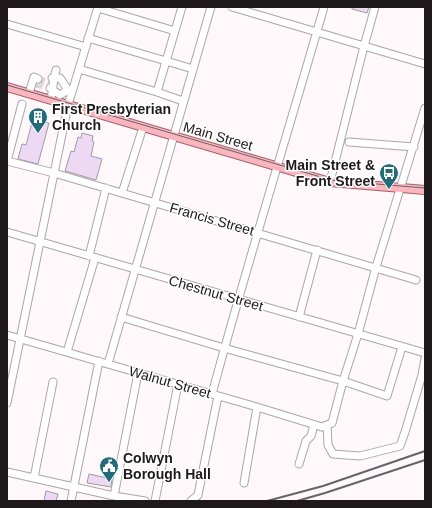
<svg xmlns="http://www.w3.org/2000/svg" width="432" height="508" font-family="Helvetica,sans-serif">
<rect width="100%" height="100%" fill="#fef8fb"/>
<path fill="#eed9f4" stroke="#a09ba2" d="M352,7h17l-2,6 -15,-4z
M33,119l16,4 -11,41 -20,-5 4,-15 4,1z
M82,133l11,3 -1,5 2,1 -3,14 11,3 -6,21 -31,-9 6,-20 3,1 4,-15 3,1z
M89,474l23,5 -1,8 -24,-4z
M46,491l12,3 -2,7h-12z"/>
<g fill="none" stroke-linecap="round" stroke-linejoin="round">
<path stroke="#dcd7da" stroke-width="7" stroke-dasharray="7 3.5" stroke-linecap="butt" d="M38,79l12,4
M36,84l13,3"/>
<defs>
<path id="minor" d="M182,7l-25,85 26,9
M232,7l193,57
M98,8l77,23
M7,24l79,23
M88,38l105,31
M79,69l78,23
M52,78h8l8,12 4,1
M50,88l10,7 8,-5
M29,93l5,-16 4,2
M51,99c2,-10 2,-19 5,-29
M349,142l65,5
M7,161l47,12 362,107
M7,161l15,-57
M330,182l34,-136 11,-39
M122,193l21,-66
M7,232l418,121
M89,256l17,-68
M121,317l103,31 119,33 44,15 15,-49
M299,317l18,-67
M7,335l250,72 65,20 10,-4 11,-42 15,-47 18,-67 49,-159
M67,352l28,-94
M108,364l103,-357
M212,394c35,-130 75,-258 112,-387
M7,403l61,-298 30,-98
M327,425l1,20 5,9 27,2 40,-10 5,-14 17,-57 3,-17
M299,464l7,-23 5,-5 3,-11
M7,472l107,24 31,5
M34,478l19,-96
M244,483l13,-76
M114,496l24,-123
M71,501l28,-140
M155,501l23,-117
M191,501l7,-6 20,-99"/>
<path id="major" d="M7,87l323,95 95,8"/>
</defs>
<use href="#minor" stroke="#ada4a9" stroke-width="9"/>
<use href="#major" stroke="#aa606b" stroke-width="10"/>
<use href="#minor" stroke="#fff" stroke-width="7"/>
<use href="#major" stroke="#f9b6bf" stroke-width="8"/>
<path stroke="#686366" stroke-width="1" d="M7,85l324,95 9,1 85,7"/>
<path stroke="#686366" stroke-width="2" d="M267,501l56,-15 102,-35
M297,501l28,-8 100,-33"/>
</g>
<defs>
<symbol id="building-pin" viewBox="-11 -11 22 30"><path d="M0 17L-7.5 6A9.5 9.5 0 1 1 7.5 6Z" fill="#236b78" stroke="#fff"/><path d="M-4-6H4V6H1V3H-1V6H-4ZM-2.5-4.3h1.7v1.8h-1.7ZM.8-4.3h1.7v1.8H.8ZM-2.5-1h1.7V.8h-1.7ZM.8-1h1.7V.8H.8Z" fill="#fff"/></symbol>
<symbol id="bus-pin" viewBox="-11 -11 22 30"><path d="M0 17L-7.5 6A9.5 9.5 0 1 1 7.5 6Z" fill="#236b78" stroke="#fff"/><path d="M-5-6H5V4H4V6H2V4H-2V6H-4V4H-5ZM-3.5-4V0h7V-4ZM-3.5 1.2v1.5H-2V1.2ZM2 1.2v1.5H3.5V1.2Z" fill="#fff"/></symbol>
<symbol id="civic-pin" viewBox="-11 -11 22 30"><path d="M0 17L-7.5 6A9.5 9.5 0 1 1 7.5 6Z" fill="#236b78" stroke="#fff"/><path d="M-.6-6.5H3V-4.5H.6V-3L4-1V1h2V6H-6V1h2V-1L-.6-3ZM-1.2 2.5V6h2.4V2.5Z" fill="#fff"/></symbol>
</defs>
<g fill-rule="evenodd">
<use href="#building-pin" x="27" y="106" width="22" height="30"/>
<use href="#bus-pin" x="378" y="162" width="22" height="30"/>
<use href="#civic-pin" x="98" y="455" width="22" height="30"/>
</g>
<g text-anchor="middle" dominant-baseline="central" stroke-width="3" stroke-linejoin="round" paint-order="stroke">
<g font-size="14" font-weight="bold" fill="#1e1a1c" stroke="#fff" text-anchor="start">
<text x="52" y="109">First Presbyterian<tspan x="52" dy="16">Church</tspan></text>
<text x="375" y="165" text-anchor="end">Main Street &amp;<tspan x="375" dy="16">Front Street</tspan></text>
<text x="123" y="458">Colwyn<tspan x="123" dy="16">Borough Hall</tspan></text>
</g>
<g font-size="14" fill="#1e1a1c" stroke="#fff">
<text transform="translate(218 136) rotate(16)">Main Street</text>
<text transform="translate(212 219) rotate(16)">Francis Street</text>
<text transform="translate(216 293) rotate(16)">Chestnut Street</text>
<text transform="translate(170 382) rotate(16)">Walnut Street</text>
</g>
</g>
<rect width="432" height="508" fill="none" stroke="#1e1a1c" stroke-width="16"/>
</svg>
